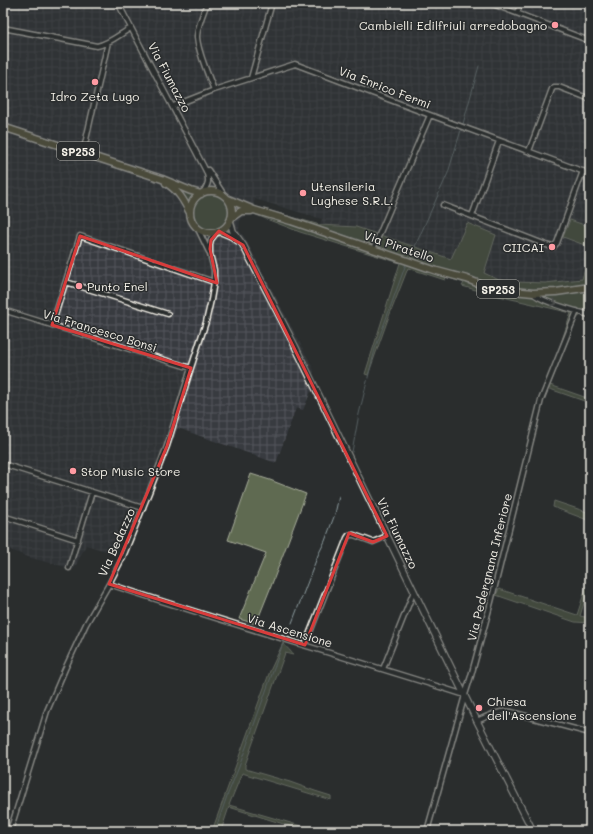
<svg xmlns="http://www.w3.org/2000/svg" width="593" height="834" font-family="Mali,sans-serif">
<defs>
<pattern id="industrial-grid" width="8" height="8" patternUnits="userSpaceOnUse"><rect width="8" height="8" fill="#383b41"/><path d="M0 4h8M4 0v8" fill="none" stroke="#55585c"/></pattern>
</defs>
<rect width="100%" height="100%" fill="#2a2d2e"/>
<filter id="ink" filterUnits="userSpaceOnUse"><feTurbulence type="fractalNoise" baseFrequency=".025" numOctaves="2"/><feDisplacementMap in="SourceGraphic" scale="8" xChannelSelector="R" yChannelSelector="G"/><feConvolveMatrix kernelMatrix="1 2 1 2 8 2 1 2 1" color-interpolation-filters="sRGB"/></filter>
<g filter="url(#ink)">
<path fill="url(#industrial-grid)" d="M3,3h587v224l-20,-7 -7,17 27,10v5l-8,27 -37,4 -29,-1 -17,-2 -15,-7 12,-38 -29,-12 -15,36 -96,-32 -36,-2 2,-6 -67,-20 -4,14 -11,6 -1,11 7,10 68,130 -2,19 -9,21 -7,-2 -20,55 -98,-35 -33,81 -18,1 -18,42 -23,-7 -12,24 -43,-11 -28,-11z"/>
<path fill="#5e6a51" stroke="#a9ae9c" d="M174,186l21,8 -5,6 -2,6z
M192 212a19 19 0 1 1 38 0a19 19 0 1 1-38 0Z
M253,206l67,19 36,2 95,32 16,-36 29,12 -12,38 15,7 17,2 29,1 37,-4 8,-27v66l-9,-3 -4,3 -27,67 40,14v4l-46,-16 13,-32 14,-42c-36,-9 -73,-16 -109,-27l2,-3 -18,-6 -1,3 -37,-12 -20,51 -20,56 -3,-1 35,-111 -100,-31 -49,-19z
M570,220l20,7v20l-27,-10z
M251,474l19,6 36,14 -36,95 -14,35 -17,-5 27,-66 -38,-13z
M554,501l36,12v8l-37,-14z
M590,575v8l-10,33 10,2v5l-15,-1 -79,-27 3,-6 78,26z
M283,643c2,3 10,10 10,12l-8,-2 -40,112v4l45,13 25,9 16,5v4l-89,-27 -13,32 89,26h-12l-77,-24 -8,24h-9l58,-160z"/>
<g fill="none" stroke-linecap="round" stroke-linejoin="round">
<path stroke="#8d9c9f" stroke-width="1" d="M463,124l16,-58
M412,253l36,-80 13,-43
M352,452l7,-38 16,-65 31,-85
M292,623l26,-68 7,-14 10,-27 4,-18
M215,831l12,-35 12,-29 43,-121 3,-3"/>
<defs>
<path id="street" d="M118,3l88,168c4,10 2,13 -3,22
M207,3c-4,11 -9,22 -10,33 0,14 12,41 17,54
M490,3l100,38
M517,13l4,-10
M3,16l2,-13
M3,28l94,18c12,-2 23,-12 34,-18
M251,78l21,-75
M173,106l41,-16 81,-26 135,51 160,59
M529,151l23,-62 2,-2h5l31,12
M83,153l25,-111
M208,170l16,25
M443,205l106,41 4,1 4,-4 26,-72
M472,216l27,-75
M196,225l13,27
M373,249l57,-134
M66,282l102,32
M533,293c6,8 46,19 57,22
M3,310l188,58
M52,325l28,-89 134,46
M3,464l140,44
M3,516l75,24
M69,568l23,-76
M109,584c118,39 237,73 356,111
M305,645l42,-107 2,-3h5l19,7 14,-6
M383,669l31,-78
M477,721c11,-5 22,-11 34,-9l79,21
M10,831l37,-120 18,-42 21,-45 23,-40 14,-27 27,-67 17,-44 24,-78 15,-46 5,-22 3,-18v-12l-4,-16v-9l1,-5 6,-8
M427,831l38,-136 6,-19 20,-74 50,-202 36,-89"/>
<path id="secondary" d="M230,221l3,10 10,14 51,99 183,377 56,110
M219,231l12,5 7,5"/>
<path id="primary" d="M3,127l159,52 29,12 10,3
M166,183c12,7 18,18 24,30
M190 212a21 21 0 1 1 42 0a21 21 0 1 1-42 0Z
M228,199l26,11 37,11 146,50 30,8 20,8 26,4 20,2 23,-1 34,-5
M231,218l10,-7h10"/>
</defs>
<use href="#street" stroke="#f4f1e8" stroke-width="7"/>
<use href="#secondary" stroke="#f4f1e8" stroke-width="8"/>
<use href="#primary" stroke="#f4f1e8" stroke-width="9"/>
<use href="#street" stroke="#2a2d2e" stroke-width="4"/>
<use href="#secondary" stroke="#2a2d2e" stroke-width="5.5"/>
<use href="#primary" stroke="#716d4b" stroke-width="6"/>
</g>
<defs><path id="oneway-chevron" d="M-2-3.5L2.5 0L-2 3.5" fill="none" stroke-width="1.6" stroke-linecap="round" stroke-linejoin="round"/></defs>
<use stroke="#71726f" href="#oneway-chevron" transform="translate(554 303) rotate(19)"/>
</g>
<path d="M0 0H593V834H0ZM219,231l24,14 144,291 -14,6 -24,-9 -44,112 -196,-61 58,-138 24,-78 -139,-43 28,-89 137,47 -7,-34 1,-9z" fill="#2a2d2e" fill-opacity=".55" fill-rule="evenodd"/>
<path fill="none" stroke="#d93c3b" stroke-width="3" stroke-linejoin="round" d="M219,231l24,14 144,291 -14,6 -24,-9 -44,112 -196,-61 58,-138 24,-78 -139,-43 28,-89 137,47 -7,-34 1,-9z"/>
<g fill="#ff9aa2" stroke="#2a2d2e" stroke-width="1.5">
<circle cx="555" cy="25" r="4"/>
<circle cx="95" cy="82" r="4"/>
<circle cx="303" cy="193" r="4"/>
<circle cx="552" cy="247" r="4"/>
<circle cx="79" cy="286" r="4"/>
<circle cx="73" cy="471" r="4"/>
<circle cx="479" cy="708" r="4"/>
</g>
<g text-anchor="middle" dominant-baseline="central" stroke-width="3" stroke-linejoin="round" paint-order="stroke">
<g fill="#2a2d2e" stroke="#b7b6b0" stroke-width="1">
<rect x="57" y="142" width="42" height="18" rx="3"/>
<rect x="477" y="280" width="42" height="18" rx="3"/>
</g>
<g font-size="11" font-weight="bold" fill="#f4f1e8">
<text x="78" y="151">SP253</text>
<text x="498" y="289">SP253</text>
</g>
<g font-size="12" fill="#f4f1e8" stroke="#2a2d2e" text-anchor="start">
<text x="547" y="25" text-anchor="end">Cambielli Edilfriuli arredobagno</text>
<text x="95" y="96" text-anchor="middle">Idro Zeta Lugo</text>
<text x="311" y="186">Utensileria<tspan x="311" dy="14">Lughese S.R.L.</tspan></text>
<text x="544" y="247" text-anchor="end">CIICAI</text>
<text x="87" y="286">Punto Enel</text>
<text x="81" y="471">Stop Music Store</text>
<text x="487" y="701">Chiesa<tspan x="487" dy="14">dell'Ascensione</tspan></text>
</g>
<g font-size="12" fill="#f4f1e8" stroke="#2a2d2e">
<text transform="translate(170 77) rotate(62)">Via Fiumazzo</text>
<text transform="translate(385 87) rotate(21)">Via Enrico Fermi</text>
<text transform="translate(399 246) rotate(19)">Via Piratello</text>
<text transform="translate(100 330) rotate(17)">Via Francesco Bonsi</text>
<text transform="translate(398 533) rotate(64)">Via Fiumazzo</text>
<text transform="translate(116 542) rotate(-66)">Via Bedazzo</text>
<text transform="translate(489 567) rotate(-76)">Via Pedergnana Inferiore</text>
<text transform="translate(290 630) rotate(17)">Via Ascensione</text>
</g>
</g>
<rect width="593" height="834" fill="none" stroke="#2a2d2e" stroke-width="16"/>
<rect x="8" y="8" width="577" height="818" fill="none" stroke="#f4f1e8" stroke-width="1.5" filter="url(#ink)"/>
</svg>
